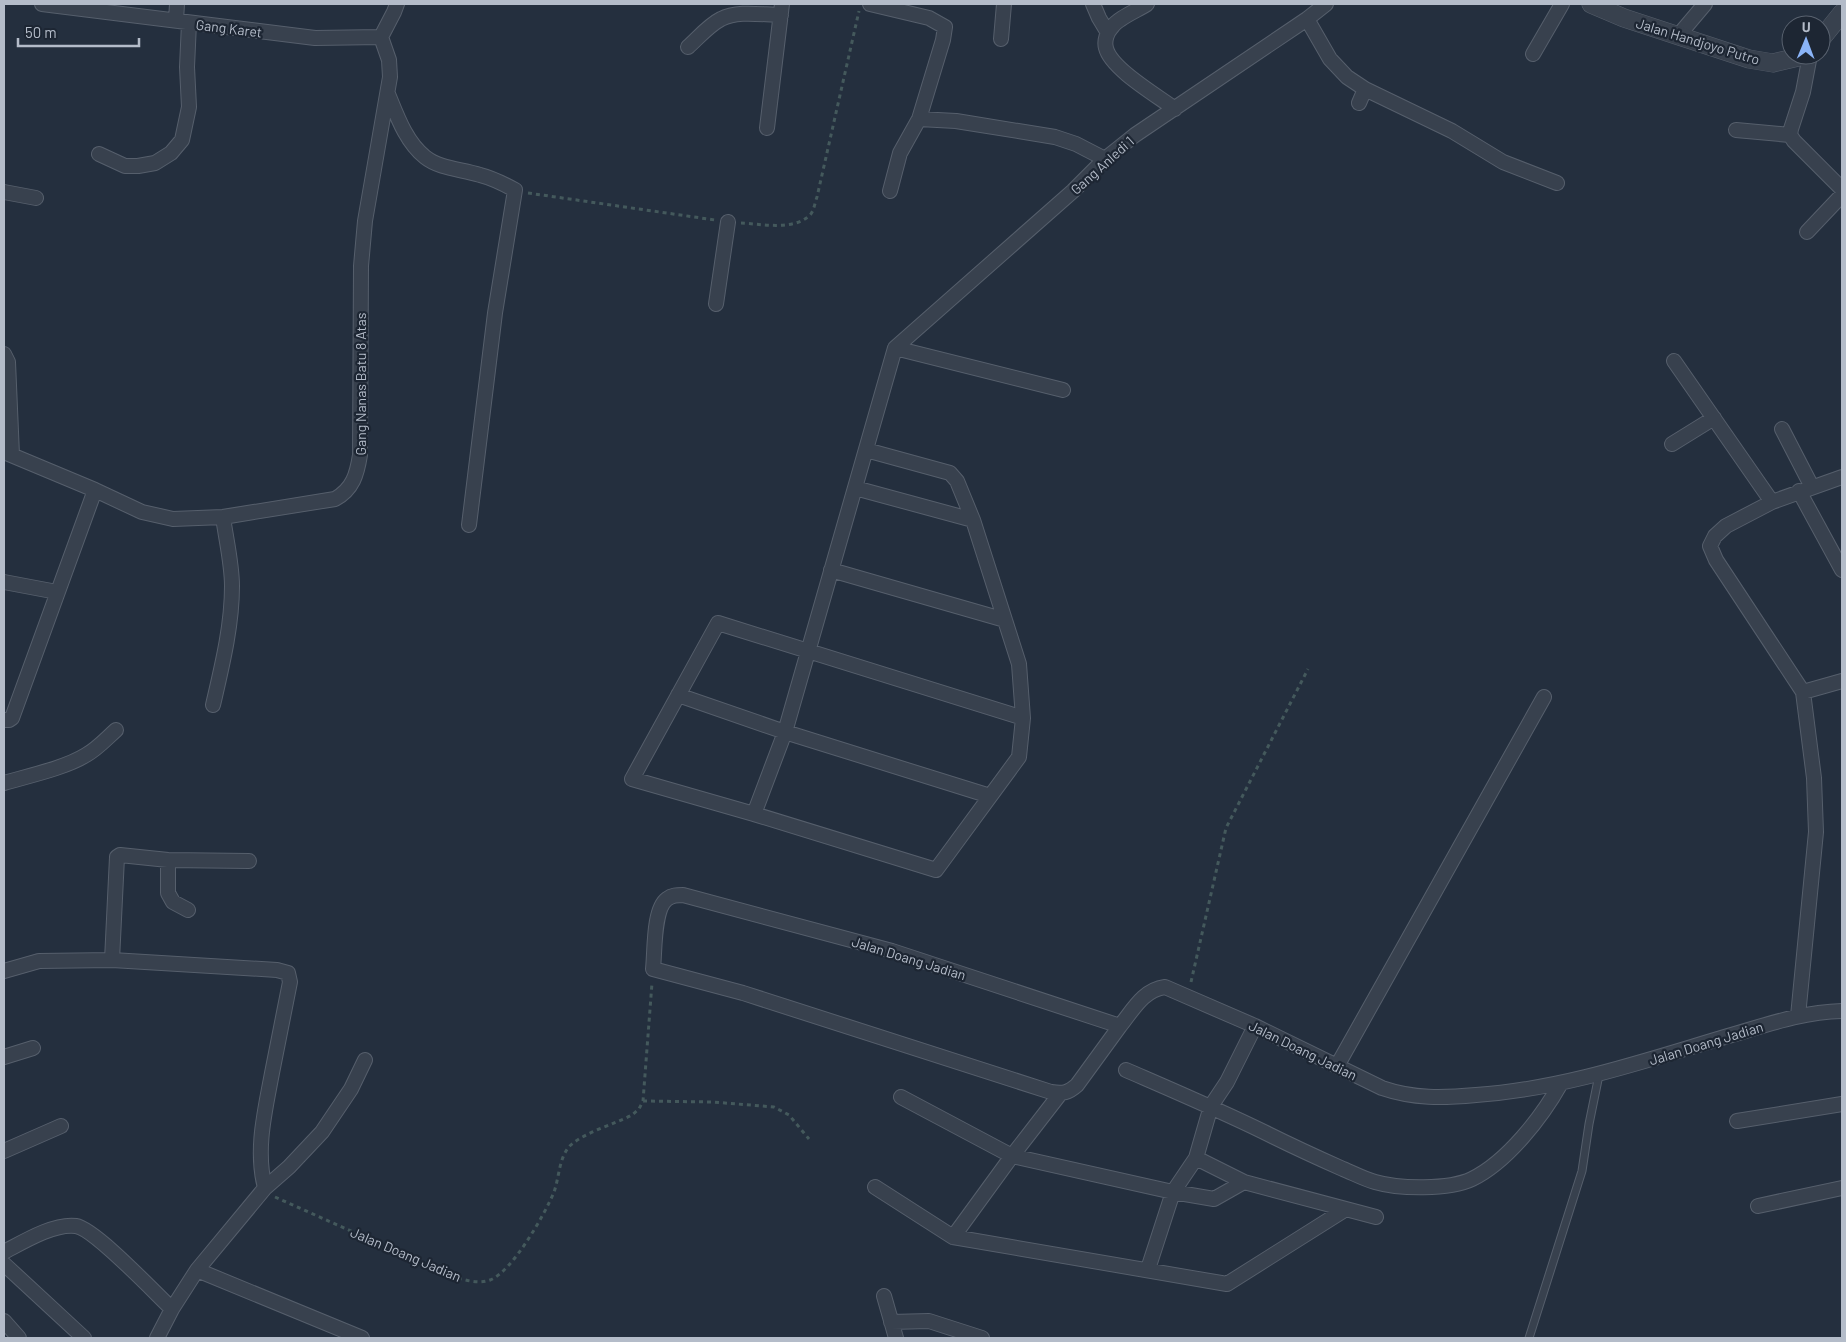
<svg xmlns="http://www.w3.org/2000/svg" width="1846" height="1342" font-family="Barlow,sans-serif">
<rect width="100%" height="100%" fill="#242f3e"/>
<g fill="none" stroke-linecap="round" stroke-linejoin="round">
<defs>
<path id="service" d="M1529,1338l53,-167 7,-47 10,-49"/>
<path id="minor" d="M42,4l273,34 66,-1 13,-25 3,-8
M870,4l59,14 16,9 -2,13 -24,79 -19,34 -10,38
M1093,4l6,14 9,15
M1147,4c-9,6 -29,14 -35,23 -5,5 -8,14 -6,21 5,21 52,48 69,61
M1307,19l23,40 17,18 18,12 87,42 51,31 54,21
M176,20l1,-16
M1678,36l27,-32
M1001,39l3,-35
M688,47c10,-9 21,-22 33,-28 17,-9 42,-4 60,-4
M1533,54l29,-50
M1810,55l-7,37 -12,37 -1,6 4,6 48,48
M388,94c9,22 18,48 37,63 15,12 37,12 55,18 12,3 24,9 35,15l-20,123 -26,212
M1359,103l6,-14
M919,119l37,2 99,16 21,7 29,15
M767,128l15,-124
M1736,130l54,5
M99,154l26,12h13l17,-3 16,-10 11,-13 7,-33 -2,-40 2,-44
M4,192l32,6
M1807,232l35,-37
M716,304l12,-82
M895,348l178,-157 32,-32 30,-24 172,-116 19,-15
M895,348l168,42
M4,354l4,8 4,93
M1674,361l98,141
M1782,429l30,58
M1672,444l42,-26
M866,450l84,23 7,8 16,39 46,144 4,54 -4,39 -83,113 -182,-56 31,-82 110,-384
M4,452l91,38 47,22 31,7 50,-2 112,-18c18,-10 22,-25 25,-44l1,-189 4,-45 25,-144 -1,-17 -8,-23
M855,488l118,32
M1799,491l43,79
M831,570l174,50
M4,582l53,10
M1803,692l39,-11
M678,695l107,37 205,64
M213,705c9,-39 19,-79 19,-119 0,-22 -6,-47 -9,-69
M4,720h5l3,-2 83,-228
M4,783c24,-7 61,-15 82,-28 11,-6 20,-16 30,-25
M754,814l-122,-35 86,-156 305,95
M168,860v33l5,9 15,8
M112,960l5,-103 3,-2 48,5 81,1
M4,971l35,-10 73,-1 165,10 11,3 2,9c-6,30 -12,61 -18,91 -7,38 -17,77 -7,115
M1798,1016l18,-184 -2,-54 -11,-86 -87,-132 -6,-14 5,-10 11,-10 46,-24 70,-25
M1120,1026l-43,59c-9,8 -14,9 -26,7l-308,-99 -90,-24c2,-17 0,-60 14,-70 5,-4 10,-4 16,-4l209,56 228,75c13,-16 23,-36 45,-39l90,39 127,62c32,11 61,10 94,7 87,-6 168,-34 252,-59 38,-11 74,-24 114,-25
M4,1057l29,-9
M1337,1066l207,-369
M1126,1070c46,20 93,40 138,62 26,13 52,25 79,37 10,4 21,10 32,13 24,7 74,8 97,-3 35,-17 70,-62 89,-96
M901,1097l111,59 161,36 41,7 30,-17
M1737,1121l105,-17
M4,1151l57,-25
M1196,1158l48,24 132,35
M875,1187l78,50 274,47 119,-75
M1758,1206l84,-18
M953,1237l59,-81 48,-62
M4,1252c19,-10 50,-29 72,-26 19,3 79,67 96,83
M4,1264l80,74
M1148,1269l25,-77 23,-34 15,-52 16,-24 28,-56
M197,1270l165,68
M884,1296l12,42
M4,1321l15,17
M891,1322l38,-1 53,17
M157,1338l15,-29 25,-39 68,-82 24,-21 33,-35 29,-43 14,-29"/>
<path id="tertiary" d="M1591,4l33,14 125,41 24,4 34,-8
M1821,39l21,-26"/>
</defs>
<use href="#service" stroke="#565f6c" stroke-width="9"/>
<use href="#minor" stroke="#565f6c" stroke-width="16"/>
<use href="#tertiary" stroke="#565f6c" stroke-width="19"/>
<path stroke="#44595c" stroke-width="3" stroke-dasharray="4 4" stroke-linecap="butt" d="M528,193l187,27
M741,223c20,1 53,8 69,-8 4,-4 5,-13 7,-18l42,-186
M1191,982l35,-154 82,-159
M643,1101l70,1 61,5 15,8 20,24
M275,1197l174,78c13,4 28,10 41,5 22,-8 55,-66 64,-88 5,-14 5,-32 14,-44 11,-14 47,-24 64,-33l7,-6 4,-8 9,-118"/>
<use href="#service" stroke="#38414e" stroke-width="7"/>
<use href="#minor" stroke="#38414e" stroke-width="14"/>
<use href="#tertiary" stroke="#38414e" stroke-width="18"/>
</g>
<g text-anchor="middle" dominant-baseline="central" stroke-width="4.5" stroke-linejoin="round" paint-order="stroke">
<g font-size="14" fill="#b4bcc9" stroke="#1d2633">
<text transform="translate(229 28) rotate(7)">Gang Karet</text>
<text transform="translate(1698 41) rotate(17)">Jalan Handjoyo Putro</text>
<text transform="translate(1102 165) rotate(-42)">Gang Anledi 1</text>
<text transform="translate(360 384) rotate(-90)">Gang Nanas Batu 8 Atas</text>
<text transform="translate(909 958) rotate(17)">Jalan Doang Jadian</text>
<text transform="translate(1706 1043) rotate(-17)">Jalan Doang Jadian</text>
<text transform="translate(1303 1050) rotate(26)">Jalan Doang Jadian</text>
<text transform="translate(406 1254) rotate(23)">Jalan Doang Jadian</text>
</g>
</g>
<rect width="1846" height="1342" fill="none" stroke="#b4bcc9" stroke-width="10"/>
<g transform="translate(1806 40) rotate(1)"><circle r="24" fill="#1d2633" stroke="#59626f"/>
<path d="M0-4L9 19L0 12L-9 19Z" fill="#8ab4f8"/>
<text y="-8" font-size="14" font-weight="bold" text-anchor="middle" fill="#b4bcc9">U</text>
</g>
<path d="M18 38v8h121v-8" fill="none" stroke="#b4bcc9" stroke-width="2.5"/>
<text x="25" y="38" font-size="15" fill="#b4bcc9" stroke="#1d2633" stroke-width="4" paint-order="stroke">50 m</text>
</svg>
